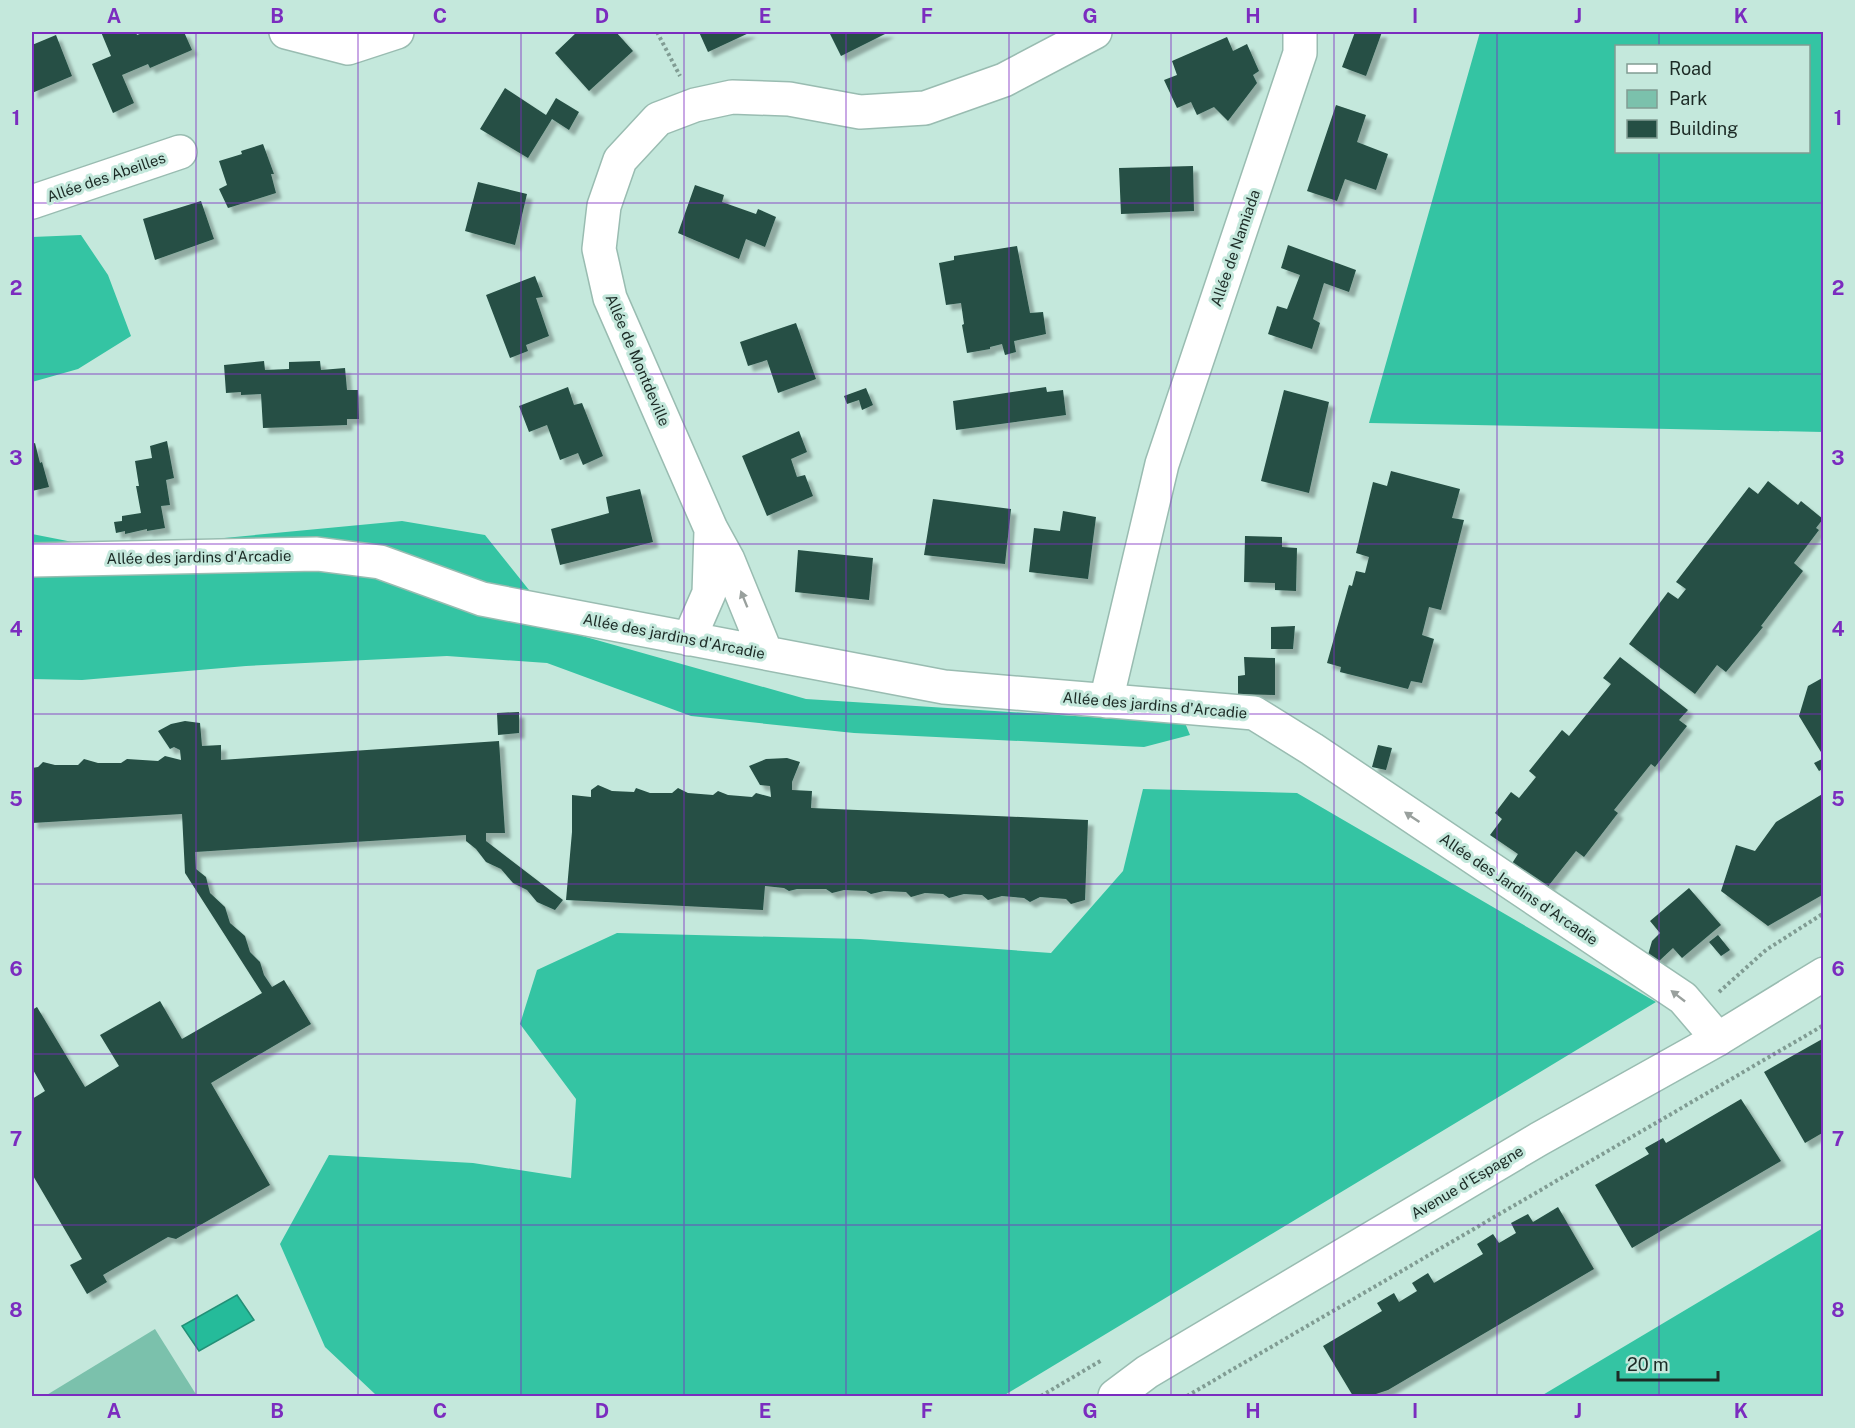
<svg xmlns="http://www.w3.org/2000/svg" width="1855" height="1428" font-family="'Public Sans',sans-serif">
<defs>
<filter id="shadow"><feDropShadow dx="5.5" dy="5.5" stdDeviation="1.5" flood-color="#0004"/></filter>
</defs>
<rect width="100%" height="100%" fill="#c4e8dc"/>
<path fill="#7bc1ac" d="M155,1329l42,67h-152z"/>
<path fill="#34c4a3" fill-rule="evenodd" d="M1480,32h343v400l-454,-9zM1616,46h192v106h-192z
M81,235l27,40 23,61 -53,33 -46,13v-145z
M402,521l83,14 76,95 245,69 379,24 5,12 -46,12 -290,-14 -163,-17 -144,-53 -100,-7 -201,10 -164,14 -50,-1v-145l76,15z
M1143,789l154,4 359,209 -653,394h-628v-2l-50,-47 -45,-103 49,-89 144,8 98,15 5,-79 -56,-75 17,-54 80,-37 243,6 191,14 72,-82z
M1823,1228v168h-282z"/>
<path fill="#25bb9a" stroke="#229077" stroke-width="1.5" d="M237,1295l17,25 -55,31 -17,-25z"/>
<path fill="#254f44" filter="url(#shadow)" d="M101,32h35l1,3 8,-3h39l8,18 -42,18 -2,-4 -26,11 12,28 -21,10 -21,-49 19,-8z
M577,32h39l17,19 -44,40 -34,-38z
M699,32h52l-43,20z
M829,32h60l-48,24z
M1355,32h27l-16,44 -24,-9z
M56,35l16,41 -40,17v-48z
M1227,37l6,14 14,-7 12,27 -6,4 4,8 -29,38 -14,-14 -17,8 -6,-13 -14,6 -13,-28 13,-5 -5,-14z
M505,88l41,27 10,-17 23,14 -10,18 -17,-11 -24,39 -48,-29z
M1336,105l30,10 -9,27 31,12 -12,36 -31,-11 -8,22 -30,-10z
M263,144l11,30h-3l5,19 -48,15 -9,-19 8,-4 -8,-24 23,-7 -1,-3z
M1193,166l1,45 -73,3 -2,-46z
M478,182l49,12 -12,51 -50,-14z
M695,185l29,10 -2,7 34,12 2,-5 18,8 -11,30 -19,-8 -7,20 -61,-26z
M201,201l13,38 -59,21 -12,-41z
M1288,245l68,25 -7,22 -25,-9 -11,36 7,4 -8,26 -44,-15 9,-28 10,3 13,-34 -19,-7z
M1017,246l13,67 13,-1 3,22 -32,7 2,11 -11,3 -3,-11 -12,3v2l-23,4 -5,-28 2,-1 -3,-21 -15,2 -7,-42 15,-3v-4z
M535,276l8,21 -7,1 13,38 -23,9 2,6 -18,7 -24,-63z
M796,323l20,56 -38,14 -11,-33 -19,6 -8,-24z
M264,361l1,9 24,-1v-7l31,-1 1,9 24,-2 2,22h11l1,29h-12v6l-84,3 -2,-34 -20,1v-3l-15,1 -2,-28z
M568,387l6,18 8,-2 21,53 -20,9 -5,-12 -18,7 -13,-35 -18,7 -10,-26z
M1046,387l1,5 16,-2 3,25 -110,15 -3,-29z
M866,388l7,17 -11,5 -3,-10 -12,4 -3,-8z
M1284,390l45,12 -20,91 -48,-12z
M799,431l8,21 -16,7 6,18 8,-2 8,21 -46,20 -25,-60z
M167,441l7,37 -8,2 4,25 -9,1 4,22 -18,3v-2l-22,5v-3l-9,2 -2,-11 8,-1v-5l19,-3 -5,-27h3l-4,-25 17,-3 -2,-12z
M35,443l5,20 2,-1 7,25 -17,4v-47z
M1391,471l69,18 -8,29 12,2 -23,90 -12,-3 -7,28 12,4 -12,44 -11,-2 -3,8 -68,-17 1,-5 -14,-4 22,-78 3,1 4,-15 9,2 4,-16 -13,-4 17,-71 14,4z
M1768,481l30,24 3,-4 22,18 -7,9 3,2 -25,33 9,8 -42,55 2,1 -37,45 -9,-7 -22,29 -66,-50 39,-52 10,7 8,-10 -10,-7 73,-95 9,7z
M640,489l13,53 -93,23 -9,-36 58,-16 -3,-16z
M933,499l78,10 -6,55 -81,-9z
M1063,511l33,6 -8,62 -59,-7 5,-44 26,3z
M1245,536l37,1v10l15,1 -1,43 -21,-1v-7l-31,-1z
M798,550l75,8 -4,42 -74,-8z
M1295,626l-2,23h-22v-22z
M1244,657l31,1v37l-37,-1v-18l7,-1z
M1620,657l68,53 -9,10 8,6 -32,41 -4,-3 -37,46 4,3 -34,44 -8,-6 -30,38 -35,-24 7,-11 -28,-19 12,-16 -7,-6 16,-21 8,6 17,-21 -7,-6 33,-41 7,6 42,-52 -8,-6z
M1824,677v80l-25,-41 9,-30z
M519,712v21l-21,2 -1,-22z
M185,721l15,2 2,23 19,-1v15l278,-19 6,92h-19v8l77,59 -8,10 -18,-8 -10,-12 -14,-7 -12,-14 -15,-7 -10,-13 -10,-8v-6l-271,17 1,17 10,8 4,16 15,14 5,16 15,13 5,16 10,10 4,13 8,12 12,-7 27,44 -100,59 59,102 -94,54 -8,-2 -65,38 4,7 -20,12 -17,-29 12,-6 -50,-85v-75l13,-8 -13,-23v-58l5,-3 48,80 34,-21 -19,-31 60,-34 22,38 80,-46 -77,-120 -3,-59 -150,9v-55l6,-1 5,-5 12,3h23l6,-6 14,4h23l6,-4 31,2 7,-5 16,4 -1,-10 -6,-3 -4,2 -12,-18 13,-7z
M1378,745l14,3 -6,22 -14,-3z
M787,758l13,4 -8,20v8l20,1 -1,17 277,12 -3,80 -14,4 -5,-5 -26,-2 -10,5 -6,-4 -22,-2 -14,4 -6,-5 -18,-1 -15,4 -6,-4 -18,-1 -14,4 -5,-5 -22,-1 -13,3 -5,-3 -22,-1 -12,3 -6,-4h-29l-8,2 -5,-3 -19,-2 -2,24 -197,-10 6,-68v-37l19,2v-7l7,-5 14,6 22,1 2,-4 14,5h22l6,-5 10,5 25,2 5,-4 10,4 24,2 4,-4 15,4 -1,-11 -10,-1 -11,-19 17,-7z
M1824,758v10l-5,3 -5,-8z
M1824,793v101l-56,32 -47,-35 15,-46 19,6 21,-29z
M1689,888l32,37 -39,33 -9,-10 -15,14 -10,-7 4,-14 8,-8 -10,-12z
M1718,935l12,15 -9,6 -12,-14z
M1824,1038v94l-19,11 -41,-71z
M1741,1099l40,62 -149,87 -37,-63 54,-31 -4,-6 18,-10 3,5z
M1558,1207l36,62 -206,121 -18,6h-17l-30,-50 59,-35 -5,-8 17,-10 5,9 18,-11 -5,-8 16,-10 6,10 49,-29 -6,-10 16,-10 6,9 17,-10 -5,-10 17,-9 5,8z"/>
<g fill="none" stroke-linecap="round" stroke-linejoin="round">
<defs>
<path id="minor" d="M286,32l62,16 49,-16
M32,202l148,-50
M32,560l285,-6 63,8 102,37 462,88 310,26 58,36 371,249 35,41
M689,639l20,-46 2,-62
M766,653l-38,-93 -17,-31 -101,-231 -11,-49 5,-43 16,-46 38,-41 37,-14 37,-8 57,2 71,13 65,-4 79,-28 91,-48
M1106,701l56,-237 138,-411v-21"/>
<path id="major" d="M1115,1396l32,-24 392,-233 179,-100 106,-65"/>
</defs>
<use href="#minor" stroke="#99bcb1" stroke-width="36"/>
<use href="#major" stroke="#99bcb1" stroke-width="36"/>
<path stroke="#809c93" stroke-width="4" stroke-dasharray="3 3" stroke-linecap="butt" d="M657,32l23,44
M1719,992l47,-42 58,-37
M1041,1396l61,-36
M1187,1396l637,-371"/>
<use href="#minor" stroke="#fff" stroke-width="33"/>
<use href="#major" stroke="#fff" stroke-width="33"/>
</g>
<defs><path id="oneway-solid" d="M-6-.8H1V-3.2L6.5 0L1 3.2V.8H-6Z" transform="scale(1.5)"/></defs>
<g fill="#99a09d">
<use href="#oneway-solid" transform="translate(744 599) rotate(-112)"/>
<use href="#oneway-solid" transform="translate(1412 817) rotate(-146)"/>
<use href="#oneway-solid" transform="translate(1678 996) rotate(-142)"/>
</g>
<path fill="none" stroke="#7b2cbf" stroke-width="1.5" stroke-opacity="0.55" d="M196,32v1364M358,32v1364M521,32v1364M684,32v1364M846,32v1364M1009,32v1364M1171,32v1364M1334,32v1364M1497,32v1364M1659,32v14M1659,152v1244M32,203h1792M32,374h1792M32,544h1792M32,714h1792M32,884h1792M32,1054h1792M32,1225h1792"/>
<g text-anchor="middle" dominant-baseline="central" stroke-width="6" stroke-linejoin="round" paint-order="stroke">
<g font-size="15" fill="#1c2b26" stroke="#c4e8dc">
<text transform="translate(106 177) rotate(-19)">Allée des Abeilles</text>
<text transform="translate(1235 248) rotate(-71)">Allée de Namiada</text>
<text transform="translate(638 360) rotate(67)">Allée de Montdeville</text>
<text transform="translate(199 557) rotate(-1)">Allée des jardins d'Arcadie</text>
<text transform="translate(674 636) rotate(11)">Allée des jardins d'Arcadie</text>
<text transform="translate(1155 705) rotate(5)">Allée des jardins d'Arcadie</text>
<text transform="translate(1519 889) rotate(34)">Allée des Jardins d'Arcadie</text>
<text transform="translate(1467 1182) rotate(-31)">Avenue d'Espagne</text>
</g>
</g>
<rect width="1855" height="1428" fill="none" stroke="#c4e8dc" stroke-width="66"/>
<rect x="1615" y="45" width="195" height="108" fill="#c4e8dc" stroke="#819c93" stroke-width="1.5"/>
<rect x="1627" y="64" width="30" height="9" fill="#ffffff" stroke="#819c93" stroke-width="1.5"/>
<text x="1669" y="75" font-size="18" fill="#1c2b26">Road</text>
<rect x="1627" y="90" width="30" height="18" fill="#7bc1ac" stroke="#819c93" stroke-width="1.5"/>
<text x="1669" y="105" font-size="18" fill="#1c2b26">Park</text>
<rect x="1627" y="120" width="30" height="18" fill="#254f44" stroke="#819c93" stroke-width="1.5"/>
<text x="1669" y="135" font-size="18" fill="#1c2b26">Building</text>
<path d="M1618 1371v9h100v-9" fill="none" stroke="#1c2b26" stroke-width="3"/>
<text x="1627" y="1371" font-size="18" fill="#1c2b26" stroke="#c4e8dc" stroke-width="4.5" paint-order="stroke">20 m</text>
<rect x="33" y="33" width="1789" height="1362" fill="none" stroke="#7b2cbf" stroke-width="2"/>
<g font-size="20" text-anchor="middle" font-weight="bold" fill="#7b2cbf">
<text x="114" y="23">A</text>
<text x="277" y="23">B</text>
<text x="440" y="23">C</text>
<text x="602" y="23">D</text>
<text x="765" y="23">E</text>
<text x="927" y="23">F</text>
<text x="1090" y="23">G</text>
<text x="1253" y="23">H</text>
<text x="1415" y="23">I</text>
<text x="1578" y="23">J</text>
<text x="1741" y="23">K</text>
<text x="16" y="125">1</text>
<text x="1838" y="125">1</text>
<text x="16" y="295">2</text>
<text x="1838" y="295">2</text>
<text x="16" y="465">3</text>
<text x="1838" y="465">3</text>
<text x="16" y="636">4</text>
<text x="1838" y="636">4</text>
<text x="16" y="806">5</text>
<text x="1838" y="806">5</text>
<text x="16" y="976">6</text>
<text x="1838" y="976">6</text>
<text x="16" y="1146">7</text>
<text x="1838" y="1146">7</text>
<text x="16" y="1317">8</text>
<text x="1838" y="1317">8</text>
<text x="114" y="1418">A</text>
<text x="277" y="1418">B</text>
<text x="440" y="1418">C</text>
<text x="602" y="1418">D</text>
<text x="765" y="1418">E</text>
<text x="927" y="1418">F</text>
<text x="1090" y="1418">G</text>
<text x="1253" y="1418">H</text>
<text x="1415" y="1418">I</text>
<text x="1578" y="1418">J</text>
<text x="1741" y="1418">K</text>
</g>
</svg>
